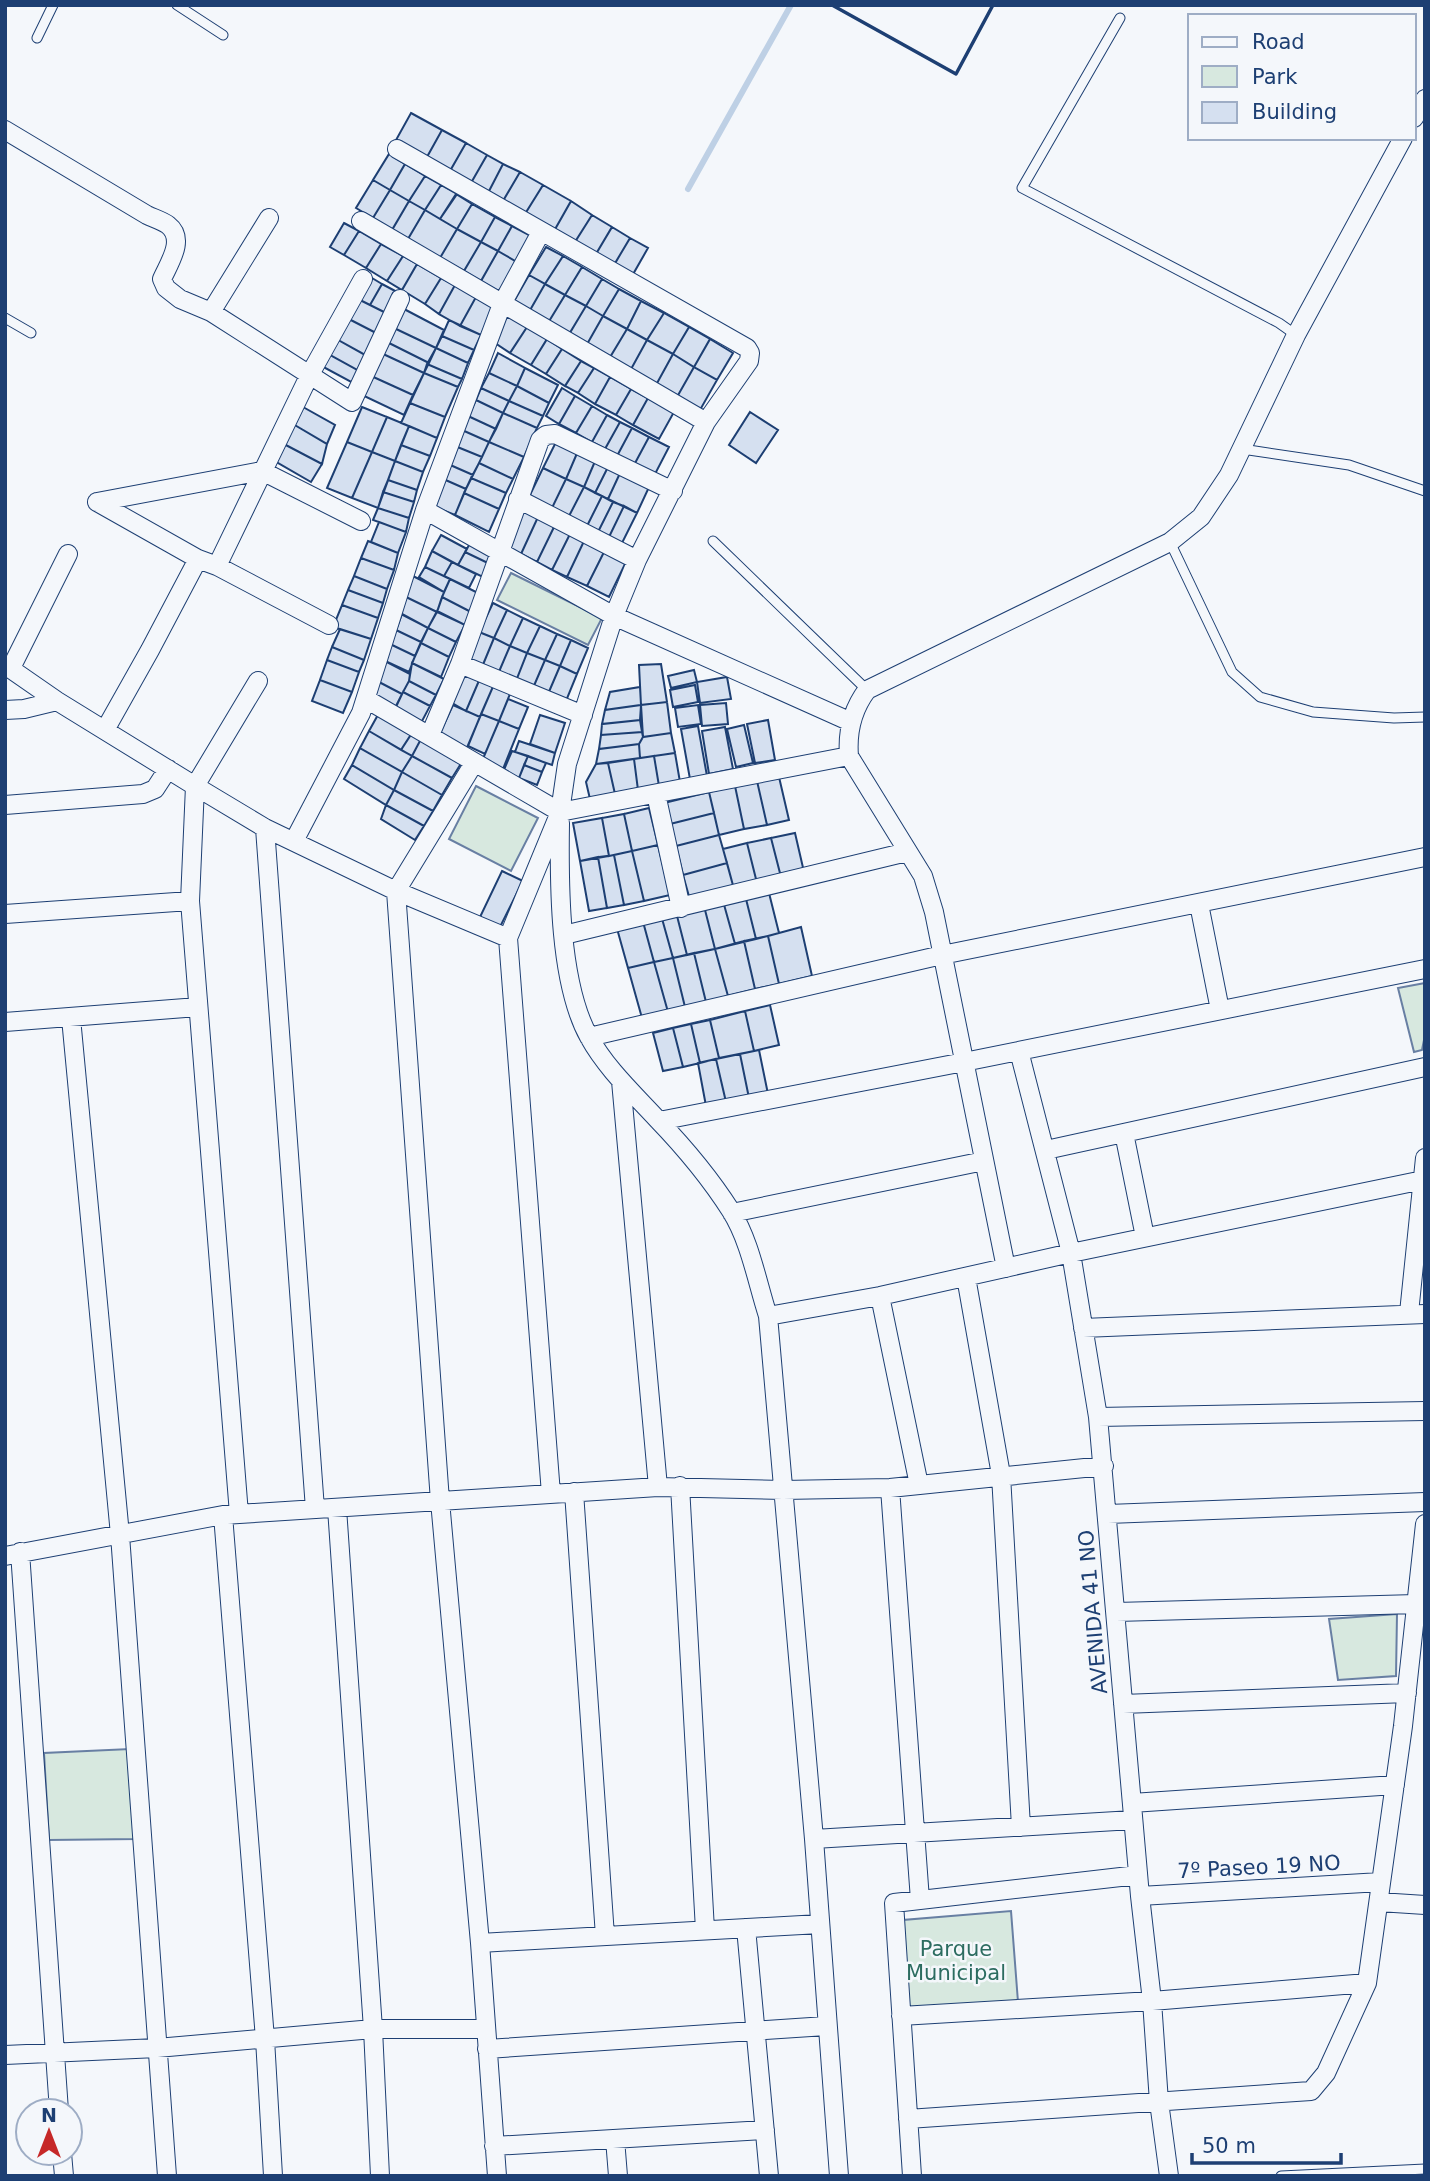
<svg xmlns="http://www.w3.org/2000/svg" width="1430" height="2181" font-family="'DejaVu Sans',sans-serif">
<rect width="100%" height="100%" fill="#f4f7fb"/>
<path fill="#d7e8df" stroke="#687fa3" stroke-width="2" d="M511,573l91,45 -14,27 -91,-45z
M476,786l62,32 -27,53 -62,-32z
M1425,983v52l-3,15 -8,2 -16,-64z
M1397,1614l-1,62 -58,4 -9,-61z
M130,1749l7,90 -88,1 -5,-87z
M1011,1911l7,91 -109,7 -6,-89z"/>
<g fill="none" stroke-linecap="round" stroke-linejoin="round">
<path stroke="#bed0e5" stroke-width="6" d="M688,189l103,-184"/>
</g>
<path fill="#d5e0f0" stroke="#1d3f73" stroke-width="2" d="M411,113l31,17 -15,27 -31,-17z
M442,130l24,13 -16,28 -23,-14z
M466,143l21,12 -16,28 -21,-12z
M389,154l16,10 -15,26 -17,-10z
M487,155l16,9 -15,29 -17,-10z
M405,164l20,12 -16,25 -19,-11z
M503,164l17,8 -17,29 -15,-8z
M520,172l23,13 -18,29 -22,-13z
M425,176l16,9 -16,25 -16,-9z
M373,180l17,10 -17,28 -17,-10z
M441,185l16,9 -17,25 -15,-9z
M543,185l28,16 -17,30 -29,-17z
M390,190l19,11 -17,29 -19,-12z
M456,194l16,10 -15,25 -17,-10z
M409,201l16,9 -17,29 -16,-9z
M571,201l21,14 -17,27 -21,-11z
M472,204l23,13 -14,25 -24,-13z
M425,210l32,19 -17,29 -32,-19z
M592,215l20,12 -16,27 -21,-12z
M495,217l17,9 -14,25 -17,-9z
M344,223l15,8 -15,24 -14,-8z
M512,226l19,10 -14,26 -19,-11z
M612,227l18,11 -16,27 -18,-11z
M457,229l24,13 -17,29 -24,-13z
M359,231l22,13 -15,24 -22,-13z
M630,238l18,10 -16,28 -18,-11z
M481,242l17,9 -17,30 -17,-10z
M381,244l22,12 -16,25 -21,-13z
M546,247l17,9 -18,28 -16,-9z
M498,251l19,11 -17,30 -19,-11z
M403,256l14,8 -15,26 -15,-9z
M563,256l19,11 -17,28 -20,-11z
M417,264l24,14 -16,26 -23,-14z
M582,267l20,12 -16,27 -21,-11z
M367,275l15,9 -12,21 -16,-8z
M529,275l16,9 -16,28 -16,-9z
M441,278l14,7 -16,29 -14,-10z
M602,279l17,10 -16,27 -17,-10z
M382,284l17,9 -11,21 -18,-9z
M545,284l20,11 -17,28 -19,-11z
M455,285l21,12 -16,29 -21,-12z
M619,289l22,12 -14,28 -24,-13z
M565,295l21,11 -18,30 -20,-13z
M354,297l34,17 -10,20 -35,-18z
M476,297l18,10 -13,28 -21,-9z
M641,301l23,12 -17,27 -20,-11z
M586,306l17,10 -17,30 -18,-10z
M404,309l40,21 -8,18 -42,-20z
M664,313l25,14 -16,27 -26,-14z
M508,315l19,12 -17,26 -18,-12z
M343,316l35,18 -11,22 -36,-20z
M603,316l24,13 -18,30 -23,-13z
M449,320l32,15 -7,15 -32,-14z
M527,327l20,12 -16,26 -21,-12z
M689,327l21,12 -16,28 -21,-13z
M394,328l42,20 -7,15 -42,-21z
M627,329l20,11 -17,31 -21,-12z
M331,336l36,20 -8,15 -36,-20z
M442,336l32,14 -6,13 -32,-15z
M547,339l15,10 -16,25 -15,-9z
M710,339l23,14 -16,27 -23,-13z
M647,340l26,14 -17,31 -26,-14z
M387,342l42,21 -5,10 -43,-20z
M436,348l32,15 -6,16 -35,-15z
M562,349l19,12 -16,25 -19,-12z
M323,351l36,20 -6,12 -37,-20z
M381,353l43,20 -11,22 -44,-20z
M498,353l27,15 -8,18 -28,-13z
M673,354l21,13 -17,30 -21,-12z
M581,361l13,7 -16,25 -13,-7z
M427,364l35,15 -4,8 -34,-14z
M694,367l23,13 -17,30 -23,-13z
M525,368l33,17 -9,18 -32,-17z
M594,368l16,9 -15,27 -17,-11z
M424,373l34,14 -13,30 -35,-14z
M489,373l28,13 -8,15 -28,-13z
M369,375l44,20 -9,20 -44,-21z
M610,377l21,12 -15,26 -21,-11z
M517,386l32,17 -6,13 -34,-15z
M481,388l28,13 -6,12 -27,-13z
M562,388l13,8 -16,28 -13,-8z
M631,389l17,9 -15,27 -17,-10z
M575,396l17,10 -16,27 -17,-9z
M648,398l26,14 -15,27 -26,-14z
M476,400l27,13 -7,16 -28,-13z
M509,401l34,15 -6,12 -34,-15z
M410,403l35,14 -8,21 -36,-15z
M592,406l15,9 -15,27 -16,-9z
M303,407l32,18 -8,19 -34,-20z
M362,407l25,10 -15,35 -25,-10z
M750,412l28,18 -22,33 -27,-18z
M503,413l34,15 -13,29 -35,-15z
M607,415l13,7 -15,27 -13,-7z
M468,416l28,13 -7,13 -27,-12z
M387,417l22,9 -14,35 -23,-9z
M620,422l12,6 -15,28 -12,-7z
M293,424l34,20 -5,20 -40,-21z
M409,426l28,12 -7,18 -29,-11z
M632,428l17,9 -15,28 -17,-9z
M462,430l27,12 -7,15 -27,-11z
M649,437l20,10 -15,29 -20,-11z
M557,440l21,11 -12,28 -23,-11z
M347,442l25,10 -20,46 -25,-10z
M489,442l35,15 -11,22 -34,-16z
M282,443l40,21 -11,18 -38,-22z
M401,445l29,11 -7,16 -28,-11z
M455,446l27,11 -9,18 -25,-11z
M578,451l18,8 -12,28 -18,-8z
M372,452l23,9 -17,47 -26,-10z
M596,459l13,6 -14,28 -11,-6z
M395,461l28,11 -6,18 -29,-10z
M479,463l34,16 -7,14 -35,-15z
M448,464l25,11 -7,14 -25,-11z
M609,465l12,6 -13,28 -13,-6z
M543,468l23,11 -15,31 -23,-11z
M621,471l29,14 -13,28 -29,-14z
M441,478l25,11 -11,26 -25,-10z
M471,478l35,15 -7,16 -35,-16z
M566,479l18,8 -16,31 -17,-8z
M388,480l29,10 -3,12 -31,-10z
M584,487l18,9 -15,30 -19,-8z
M383,492l31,10 -5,16 -31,-10z
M464,493l35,16 -10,23 -34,-17z
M602,496l11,6 -15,30 -11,-6z
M613,502l11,4 -15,31 -11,-5z
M624,506l13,7 -15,30 -13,-6z
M378,508l31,10 -3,14 -33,-12z
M520,509l18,8 -17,37 -18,-8z
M538,517l17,8 -18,37 -16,-8z
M379,522l27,10 -8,21 -27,-11z
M555,525l16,7 -19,38 -15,-8z
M571,532l14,7 -18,38 -15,-7z
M441,535l26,14 -9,16 -26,-14z
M585,539l20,11 -18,36 -20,-9z
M472,540l25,13 -5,12 -27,-13z
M368,541l30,12 -4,17 -33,-12z
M605,550l22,10 -18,37 -22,-11z
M432,551l20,11 -8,14 6,3 -25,-12z
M465,552l27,13 -7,13 -27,-13z
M361,558l33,12 -7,19 -33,-13z
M452,562l24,12 -7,14 -25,-12z
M425,567l25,12 -6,13 -25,-15z
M354,576l33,13 -4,14 -35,-13z
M413,576l31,16 -7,20 -33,-16z
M450,579l30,15 -9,18 -29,-15z
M348,590l35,13 -5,15 -36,-13z
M404,596l33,16 -9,16 -31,-16z
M442,597l29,15 -6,13 -28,-13z
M493,603l14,7 -13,28 -15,-6z
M342,605l36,13 -7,21 -38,-12z
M507,610l16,8 -13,28 -16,-8z
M437,611l28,14 -9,17 -28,-14z
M402,614l26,14 -7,14 -25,-12z
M523,618l17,8 -13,27 -17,-7z
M540,626l17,8 -12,26 -18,-7z
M428,628l28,14 -7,15 -28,-14z
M340,629l31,10 -7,21 -32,-13z
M396,630l25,12 -6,14 -25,-12z
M479,632l15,6 -12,29 -15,-5z
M557,634l14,6 -11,26 -15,-6z
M494,638l16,8 -12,28 -16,-7z
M571,640l17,8 -11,26 -17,-8z
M421,643l28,14 -8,20 -29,-14z
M390,644l25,12 -6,16 -26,-12z
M510,646l17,7 -11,28 -18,-7z
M332,647l32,13 -5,12 -32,-12z
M527,653l18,7 -12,28 -17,-7z
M327,660l32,12 -7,20 -32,-12z
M383,660l27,14 -1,7 -7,13 -23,-12z
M545,660l15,6 -12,28 -15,-6z
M412,663l32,16 -8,16 -27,-14z
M661,664l6,38 -26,3 -2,-40z
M560,666l17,8 -11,27 -18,-7z
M462,668l19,8 -15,35 -19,-11z
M694,670l3,12 -26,6 -3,-12z
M481,676l14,6 -15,35 -14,-6z
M727,677l4,22 -31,4 -3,-21z
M320,680l32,12 -9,21 -31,-12z
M409,681l27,14 -6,11 -27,-14z
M379,682l23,12 -7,14 -24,-12z
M495,682l17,7 -13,32 -18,-7z
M695,685l3,17 -25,5 -3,-17z
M640,687l1,18 -36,5 5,-18z
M403,692l27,14 -9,17 -26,-14z
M508,699l20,8 -9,22 -20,-8z
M667,702l4,31 -28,4 -2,-32z
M726,703l2,21 -26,2 -2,-21z
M453,705l27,12 -14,33 -28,-13z
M641,705l-1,15 -38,4 3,-14z
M698,705l3,19 -23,3 -3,-19z
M379,713l33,20 -11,17 -32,-19z
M481,714l18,7 -14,33 -17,-8z
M540,715l25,8 -10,30 -25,-9z
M640,720l2,12 -41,3 1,-11z
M768,720l7,40 -20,3 -8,-39z
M499,721l20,8 -16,40 -21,-8z
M744,725l9,38 -17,4 -9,-38z
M698,726l9,50 -17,3 -9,-50z
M725,727l8,42 -24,5 -7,-43z
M369,731l43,25 -10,16 -42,-24z
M642,732l1,5 -4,7 -40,5 2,-14z
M412,733l9,6 -9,17 -11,-6z
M671,733l4,20 -35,5 -1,-14 4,-7z
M421,739l41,23 -10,16 -40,-22z
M519,741l36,12 -3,12 -37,-13z
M639,744l1,14 -44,6 3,-15z
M360,748l42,24 -8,18 -42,-25z
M512,751l16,5 -9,22 -16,-6z
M675,753l5,29 -21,4 -5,-30z
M412,756l40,22 -10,17 -40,-23z
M528,756l18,7 -4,9 -18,-7z
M654,756l5,30 -21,4 -4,-31z
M634,759l4,31 -23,4 -7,-31z
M608,763l7,31 -25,5 -4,-17 10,-18z
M352,765l42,25 -8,15 -42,-26z
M524,765l18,7 -5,13 -18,-7z
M402,772l40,23 -9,16 -39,-21z
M779,777l10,43 -22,5 -10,-44z
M757,781l10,44 -23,4 -9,-43z
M735,786l9,43 -25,6 -10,-43z
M394,790l39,21 -9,15 -38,-21z
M709,792l5,21 -44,11 -6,-21z
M386,805l38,21 -9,14 -34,-21z
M649,808l9,37 -26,6 -8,-37z
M714,813l5,22 -43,11 -6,-22z
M624,814l8,37 -23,5 -7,-38z
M602,818l7,38 -29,5 -7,-38z
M795,833l9,39 -23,5 -10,-39z
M719,835l8,28 -44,12 -7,-29z
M771,838l10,39 -24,6 -10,-40z
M747,843l10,40 -23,6 -11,-40z
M658,845l12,50 -26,6 -12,-50z
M632,851l12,50 -20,4 -10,-50z
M614,855l10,50 -17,3 -9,-51z
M598,857l9,51 -18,3 -9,-50z
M727,863l7,26 -44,11 -7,-25z
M502,871l21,10 -23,46 -20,-10z
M768,889l11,44 -23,6 -11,-44z
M745,895l11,44 -21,5 -12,-43z
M723,901l12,43 -20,5 -11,-43z
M704,906l11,43 -28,6 -11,-43z
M676,912l11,43 -14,3 -12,-43z
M661,915l12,43 -19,4 -12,-44z
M642,918l12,44 -26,6 -12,-43z
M801,927l11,49 -33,8 -11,-48z
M768,936l11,48 -24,5 -11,-48z
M744,941l11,48 -27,7 -13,-47z
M715,949l13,47 -22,6 -12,-49z
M694,953l12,49 -21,5 -12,-49z
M673,958l12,49 -17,5 -14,-50z
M654,962l14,50 -26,6 -14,-50z
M770,1005l9,40 -25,6 -9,-40z
M745,1011l9,40 -35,7 -9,-38z
M710,1020l9,38 -19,5 -9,-39z
M691,1024l9,39 -17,4 -10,-39z
M673,1028l10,39 -20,4 -10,-38z
M759,1050l9,44 -19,4 -9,-44z
M740,1054l9,44 -23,4 -10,-43z
M716,1059l10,43 -20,4 -8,-43z"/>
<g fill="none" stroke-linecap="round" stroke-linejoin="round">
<defs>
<path id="lane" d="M177,5l46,30
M1120,18l-98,170 257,135 17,12
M37,38l16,-33
M5,318l26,15
M1242,449l107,16 76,26
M713,541l154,149
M1170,542l62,130 28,25 53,15 81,6 31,-1
M1281,2176l144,-7"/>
<path id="street" d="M1414,118l11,-19
M5,130l142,85c6,3 16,6 21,10 18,14 1,38 -6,54l4,9 14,11 31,13 141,90 48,-103
M397,149l350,199 3,5 -1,8 -43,61 -69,138 -23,56 -47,148 -7,48 -52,126 43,556
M361,221l345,201
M211,312l58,-94
M518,499l119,61
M97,502l165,-31 99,50
M97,502l101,57 19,7 112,59
M425,510l189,106 237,106
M217,566l92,-190 54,-97
M460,664l123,51
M5,665l52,36 138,85 -5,115 49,613
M11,668l57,-114
M258,681l-63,105 70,42 131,63 112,47
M366,699l194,113 289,-56
M5,710l19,-1 33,-8
M105,730l45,-80 48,-91
M430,735l30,-71 80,-224 6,-5 9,-1 118,57
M474,763l-78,128 44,610 40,442 17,233
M656,794l25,114
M5,805l138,-11 12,-5 13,-20
M560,823c-1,61 -1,160 29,214 17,31 44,56 68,82 27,28 53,59 74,92 19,30 26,71 37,105l46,523 25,337
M265,828l50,681
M294,841l67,-128 64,-203 77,-206 39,-72
M1199,904l21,106
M5,914l185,-13
M564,935l343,-83
M71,1018l49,517 47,641
M5,1022l193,-15
M589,1037l353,-82 483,-98
M1019,1051l52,202 27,164 42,479 12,105 7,101 10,74
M621,1081l37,406
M659,1121l305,-59 461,-93
M1124,1133l21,104
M1046,1150l379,-83
M732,1213l252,-52
M1006,1268l-72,-356 -11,-36 -74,-120c-2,-25 3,-46 18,-66l303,-148 31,-25 28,-42 67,-140 107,-197
M966,1277l35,198 20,352
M880,1296l39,189
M1409,1313l16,-155
M768,1316l112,-20 191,-43 352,-73
M1083,1328l342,-14
M1098,1417l327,-6
M680,1486l25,444
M890,1488l30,412
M574,1492l31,444
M337,1508l36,521 7,147
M1108,1514l317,-12
M223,1515l42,524 8,137
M20,1552l39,559
M5,1556l218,-41 435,-28 125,3 107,-2 214,-22
M1116,1612l300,-8
M1123,1704l284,-11
M1132,1803l263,-18
M814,1839l319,-19
M1140,1896l241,-14
M1379,1902l46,3
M746,1928l23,248
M480,1943l340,-19
M901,2016l251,-15 215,-18
M487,2049l339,-23
M5,2055l152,-7 216,-19h113
M908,2119l403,-28 15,-18 41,-90 36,-257 22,-202
M615,2139l3,37
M494,2146l271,-16
M62,2153l2,23
M912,2176l-18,-273 244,-28"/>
</defs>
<use href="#lane" stroke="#1d3f73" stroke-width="11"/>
<use href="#street" stroke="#1d3f73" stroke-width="20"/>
<use href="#lane" stroke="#f4f7fb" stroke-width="9"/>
<use href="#street" stroke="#f4f7fb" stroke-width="18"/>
<path stroke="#1d3f73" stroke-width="3.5" d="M832,5l124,69 37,-69"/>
</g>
<g text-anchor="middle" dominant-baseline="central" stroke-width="5" stroke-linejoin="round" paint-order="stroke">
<g font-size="21" fill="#1d3f73" stroke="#f4f7fb">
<text transform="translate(1093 1612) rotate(-95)">AVENIDA 41 NO</text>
<text transform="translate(1259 1867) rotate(-3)">7º Paseo 19 NO</text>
</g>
<g font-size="21" fill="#2c6c60" stroke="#f4f7fb">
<text x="956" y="1949">Parque<tspan x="956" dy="24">Municipal</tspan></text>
</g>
</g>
<rect width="1430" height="2181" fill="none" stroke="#1d3f73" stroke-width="14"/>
<rect x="1188" y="14" width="228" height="126" fill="#f4f7fb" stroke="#9eadc5" stroke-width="2"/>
<rect x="1202" y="37" width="35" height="10" fill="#f4f7fb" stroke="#9eadc5" stroke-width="2"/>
<text x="1252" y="49" font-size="21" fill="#1d3f73">Road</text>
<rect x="1202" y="66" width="35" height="21" fill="#d7e8df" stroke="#9eadc5" stroke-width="2"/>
<text x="1252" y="84" font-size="21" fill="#1d3f73">Park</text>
<rect x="1202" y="102" width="35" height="21" fill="#d5e0f0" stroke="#9eadc5" stroke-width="2"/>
<text x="1252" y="119" font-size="21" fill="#1d3f73">Building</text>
<g transform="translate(49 2132)"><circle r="33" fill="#f4f7fb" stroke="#9eadc5" stroke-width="2"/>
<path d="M0-5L12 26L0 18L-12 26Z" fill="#c62828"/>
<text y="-10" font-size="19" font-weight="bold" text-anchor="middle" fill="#1d3f73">N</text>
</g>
<path d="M1192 2153v10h149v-10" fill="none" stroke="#1d3f73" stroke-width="3.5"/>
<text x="1202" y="2153" font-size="21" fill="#1d3f73" stroke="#f4f7fb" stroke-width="5" paint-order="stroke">50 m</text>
</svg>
